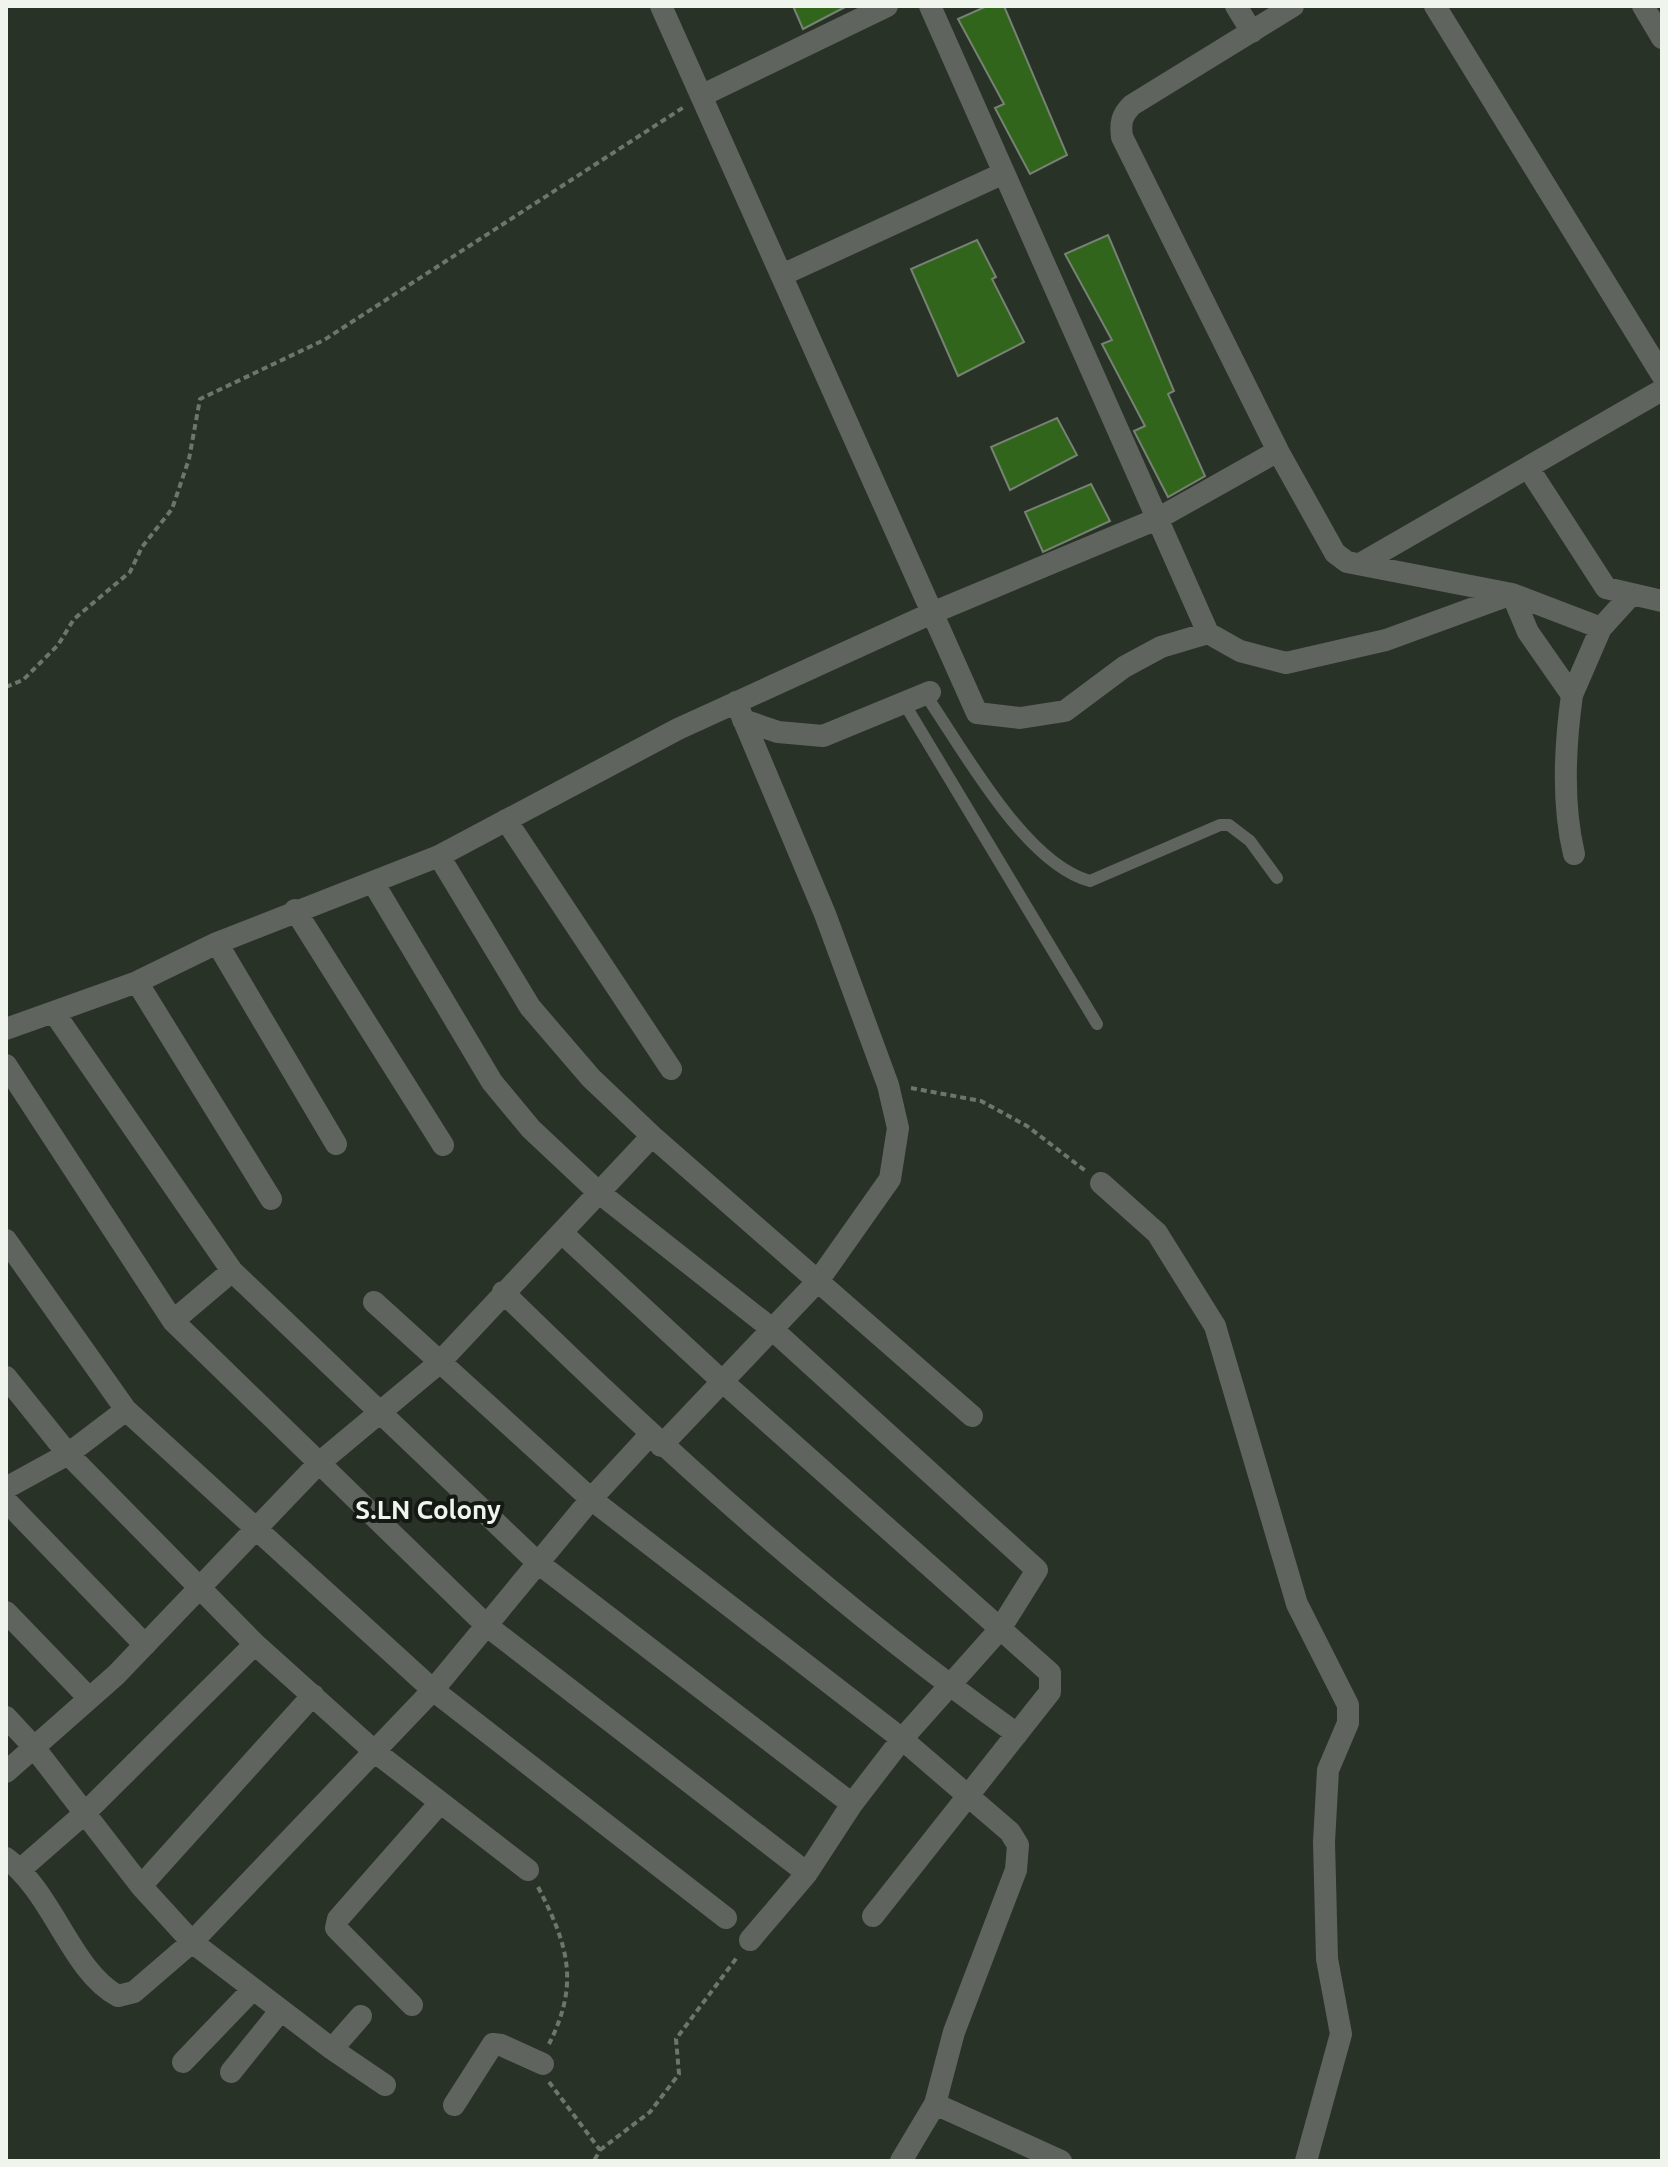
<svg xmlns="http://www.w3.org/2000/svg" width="1668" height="2167" font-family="Ubuntu,sans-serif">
<rect width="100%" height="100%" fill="#293227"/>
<path fill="#30651b" stroke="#778174" stroke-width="2" d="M793,6h54l-44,23z
M987,6h17l63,149 -37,19 -35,-66 9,-4 -46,-85z
M1108,235l66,156 -6,3 37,82 -37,21 -34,-66 11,-5 -43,-82 10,-4 -47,-86z
M977,240l19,37 -4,2 32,63 -66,34 -47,-107z
M1057,418l20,37 -67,35 -19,-43z
M1091,484l19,37 -67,31 -18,-40z"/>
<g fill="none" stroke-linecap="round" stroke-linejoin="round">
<path stroke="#6e766c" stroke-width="4" stroke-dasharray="6 4" stroke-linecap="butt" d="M6,687l17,-7 35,-35 16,-26 56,-47 12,-25 30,-38 17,-50 11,-60 124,-59 360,-233
M911,1088l70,13 46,25 60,46
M538,1887c30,58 42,96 11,157
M549,2082l51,68 -6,11
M600,2150l50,-38 29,-38 -3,-35 62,-83"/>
<path stroke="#60645f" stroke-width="12" d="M925,694c38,55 100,170 165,187l130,-56h9l21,16 27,37
M904,703l193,321"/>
<path stroke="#60645f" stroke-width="22" d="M661,6l316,707 43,5 45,-7 59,-44 37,-20 47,-14 32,18 46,12 100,-23 126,-46 16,38 44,63c-7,50 -10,109 2,159
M930,6l278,627
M1236,6l16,26
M1293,6l-161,99c-10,10 -12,17 -10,32l156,314 57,102 12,9 165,32 89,34 30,-33
M1435,6l227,369
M1643,6l19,32
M703,95l184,-89
M782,275l222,-102
M1529,469l77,119 56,13
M1360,564l302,-174
M1572,695l29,-67
M743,720l35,12 45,4 107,-44
M506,820l165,249
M439,856l91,151 61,71 61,58 320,280
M374,884l118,198 39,47 66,62 175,138 265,241 -37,59 -98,110 -50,65 -45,69 -57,67
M295,910l148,235
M217,943l119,201
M137,982l134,217
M55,1014l177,257 306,292 314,241
M6,1029l131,-47 80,-39 222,-87 239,-127 254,-116 225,-94 121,-68
M6,1065l167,256 313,304 321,248
M1101,1183l56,50 58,93 82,278 51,101v18l-20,47 -4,72 3,117 14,75 -35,127
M562,1233l161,149 327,291v19l-177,224
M6,1240l120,170 307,280 293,228
M503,1292c161,158 330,311 514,442
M374,1302l217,197 311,240 108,93 8,13 -2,25 -62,162 -19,72 -34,57
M173,1321l59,-50
M6,1377l62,77 187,190 119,107 154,119
M661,1446l157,-165 72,-102 8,-51 -10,-43 -63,-171 -89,-212
M6,1488l62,-34 58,-44
M6,1501l139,144
M6,1612l82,85
M6,1717l27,29 108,140 51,56 140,107 53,36
M6,1772l110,-97 202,-211 121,-101 213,-227
M6,1858c47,35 66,114 112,138l16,-4 58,-50 241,-252 158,-191 58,-63
M21,1869l64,-56 170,-169
M141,1886l172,-191
M412,2005l-76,-77 2,-9 102,-116
M332,2049l29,-33
M183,2062l70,-73
M231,2072l50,-62
M935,2104l126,57
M454,2105l39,-61 8,1 42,19"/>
</g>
<g text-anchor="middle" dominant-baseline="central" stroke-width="8" stroke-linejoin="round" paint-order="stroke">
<g font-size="26" font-weight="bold" fill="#eff5ed" stroke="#151913">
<text x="428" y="1509">S.LN Colony</text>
</g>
</g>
<rect width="1668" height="2167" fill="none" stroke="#eff5ed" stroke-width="16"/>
</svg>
